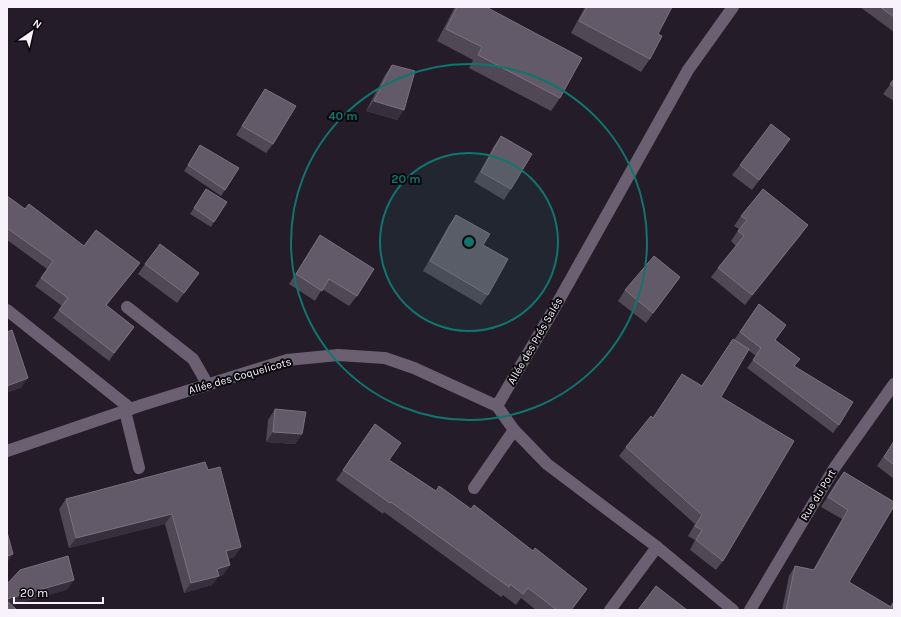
<svg xmlns="http://www.w3.org/2000/svg" width="901" height="617" font-family="Karla,sans-serif">
<rect width="100%" height="100%" fill="#241c29"/>
<g fill="none" stroke-linecap="round" stroke-linejoin="round">
<path stroke="#6a6071" stroke-width="12" d="M127,307l66,52 15,26
M7,310l124,99
M125,411l14,57
M474,488l40,-58
M610,610l47,-63"/>
<path stroke="#6a6071" stroke-width="12" d="M497,406l57,-97 134,-239 45,-63
M7,451l135,-46 145,-45 51,-5 47,3 29,10 83,38 17,24 33,34 110,83 76,63
M750,610l85,-143 59,-83"/>
</g>
<path fill="#514856" d="M455,7h31l74,91 -9,13 -82,-43 4,-8 -36,-19z
M585,7h87l-14,27 -8,25 -9,13 -70,-39z
M860,7h34v25z
M392,65l12,45 -7,10 -31,-9 19,-36z
M894,79v22l-11,-7z
M265,89l8,55 -7,9 -30,-18z
M501,136l10,53 -7,11 -30,-18 20,-36z
M790,139l-38,51 -20,-15 8,-10z
M200,146l25,44 -4,6 -37,-25z
M206,189l8,33 -3,5 -21,-13z
M7,196l18,13 59,37 50,25 -28,35 28,21 -25,34 -56,-43 9,-12 -27,-20 12,-17 -40,-29z
M456,215l27,30 5,50 -7,10 -58,-34 26,-46z
M741,216l60,19 -56,70 -34,-28 7,-9 18,-22 -5,-5 8,-12 -5,-3z
M320,235l37,61 -8,10 -27,-17 -7,12 -26,-17z
M145,264l54,9 -22,30 -39,-29z
M680,277l-7,10 -27,36 -28,-22 7,-11z
M759,304l21,29 -5,7 25,19 -6,8 45,58 -6,8 -86,-65 9,-12 -8,-6 -27,47 2,164 -7,9 -26,-20 5,-10 -7,-4 7,-12 -76,-68 7,-9 27,-29 48,-32 33,-46z
M275,409l27,25 -7,10 -29,-2 2,-22z
M375,424l14,36 47,31 35,18 62,42 54,38 -15,21h-36l-15,-12 -5,7 -13,-10 -2,2 -117,-85 -1,2 -47,-34z
M894,441v38l-17,-13z
M208,470l33,77 -7,10 -6,2 2,6 -7,10 -5,2 -6,8 -28,8 -19,-69 -96,24 -10,-39 7,-10z
M844,472l50,30 -45,80 41,25 4,-7v10h-112l7,-34 6,-10 18,4 29,-51 -21,-12 16,-26z"/>
<path fill="#372f3d" d="M374,101l30,9 -7,10 -31,-9z
M790,139l-7,10 -31,41 7,-10z
M808,225l-7,10 -56,70 7,-10z
M140,263l-6,8 -34,42 6,-8z
M680,277l-7,10 -27,36 7,-10z
M134,327l-5,8 -20,26 5,-8z
M28,378l-7,10 -14,5v-7z
M273,432l29,2 -7,10 -29,-2z
M172,514l-7,10 -96,24 7,-10z
M241,547l-7,10 -15,4 7,-10z
M13,554l-6,9v-7z
M230,565l-7,10 -5,2 -6,8 -28,8 7,-10 26,-14z
M74,580l-7,10 -60,17v-8z
M587,589l-7,10 -8,11h-1z"/>
<path fill="#625a68" stroke="#7a727f" d="M457,7h29l96,51 -22,40 -82,-43 4,-8 -36,-18z
M587,7h85l-14,27 4,2 -12,23 -71,-38z
M880,7h14v10z
M392,65l23,6 -11,39 -30,-9z
M894,79v8l-4,-3z
M265,89l31,17 -23,38 -31,-18z
M771,124l19,15 -31,41 -19,-15z
M501,136l31,18 -21,35 -30,-17z
M200,145l39,23 -14,22 -37,-25z
M206,189l21,13 -13,20 -20,-14z
M763,189l45,36 -56,70 -34,-27 26,-32 -6,-5 9,-11 -6,-4z
M7,196l18,13 4,-5 55,42 12,-16 44,33 -34,42 28,22 -20,26 -55,-43 9,-12 -27,-20 12,-17 -46,-33z
M456,215l34,19 -7,11 25,14 -20,36 -58,-34z
M320,235l54,34 -17,27 -28,-17 -7,12 -26,-17z
M160,244l39,29 -15,20 -39,-29z
M654,256l26,21 -27,36 -28,-23z
M759,304l27,21 -11,15 25,19 -6,7 59,36 -14,23 -86,-65 8,-12 -21,-16z
M12,330l16,48 -21,8v-54z
M733,339l16,10 -28,48 73,44 -71,120 -27,-21 6,-10 -7,-4 7,-11 -76,-68 25,-31 2,2 29,-44 20,12z
M275,409l31,3 -4,22 -29,-2z
M375,424l26,19 -12,17 47,31 3,-5 32,23 3,-4 59,46 2,-3 52,41 -16,21h-14l-29,-22 -5,6 -13,-10 -1,3 -118,-85 -1,1 -47,-33z
M894,441v24l-10,-8z
M205,462l3,8 12,-3 21,80 -15,4 4,14 -13,4 2,7 -28,7 -19,-69 -96,24 -10,-39z
M844,472l50,30v4l-45,76 42,25 3,-5v8h-108l9,-44 19,4 34,-60 -20,-13z
M7,532l6,22 -6,2z
M68,556l6,24 -67,19v-15l13,-14z
M656,586l31,24h-49z
M7,601l10,9h-10z"/>
<circle cx="469" cy="242" r="89" fill="#0f766e" fill-opacity=".12"/>
<g fill="none" stroke="#0f766e" stroke-width="2">
<circle cx="469" cy="242" r="89"/>
<circle cx="469" cy="242" r="178"/>
</g>
<g text-anchor="middle" dominant-baseline="central" stroke-width="4" stroke-linejoin="round" paint-order="stroke">
<g font-size="11" fill="#f7f2fb" stroke="#0b080d">
<text transform="translate(535 341) rotate(-60)">Allée des Prés Salés</text>
<text transform="translate(240 376) rotate(-16)">Allée des Coquelicots</text>
<text transform="translate(818 495) rotate(-59)">Rue du Port</text>
</g>
</g>
<circle cx="469" cy="242" r="6" fill="#0f766e" stroke="#0b080d" stroke-width="2"/>
<g font-size="12" text-anchor="middle" font-weight="bold" fill="#0f766e" stroke="#0b080d" stroke-width="4" stroke-linejoin="round" paint-order="stroke">
<text x="343" y="120">40 m</text>
<text x="406" y="183">20 m</text>
</g>
<rect width="901" height="617" fill="none" stroke="#f7f2fb" stroke-width="16"/>
<g transform="translate(32 32) rotate(34)" stroke="#0b080d" stroke-width="3" paint-order="stroke">
<path d="M0-3L7 15L0 10L-7 15Z" fill="#f7f2fb"/>
<text y="-6" font-size="11" font-weight="bold" text-anchor="middle" fill="#f7f2fb">N</text>
</g>
<path d="M14 597v6h89v-6" fill="none" stroke="#f7f2fb" stroke-width="2"/>
<text x="20" y="597" font-size="12" fill="#f7f2fb" stroke="#0b080d" stroke-width="3" paint-order="stroke">20 m</text>
</svg>
